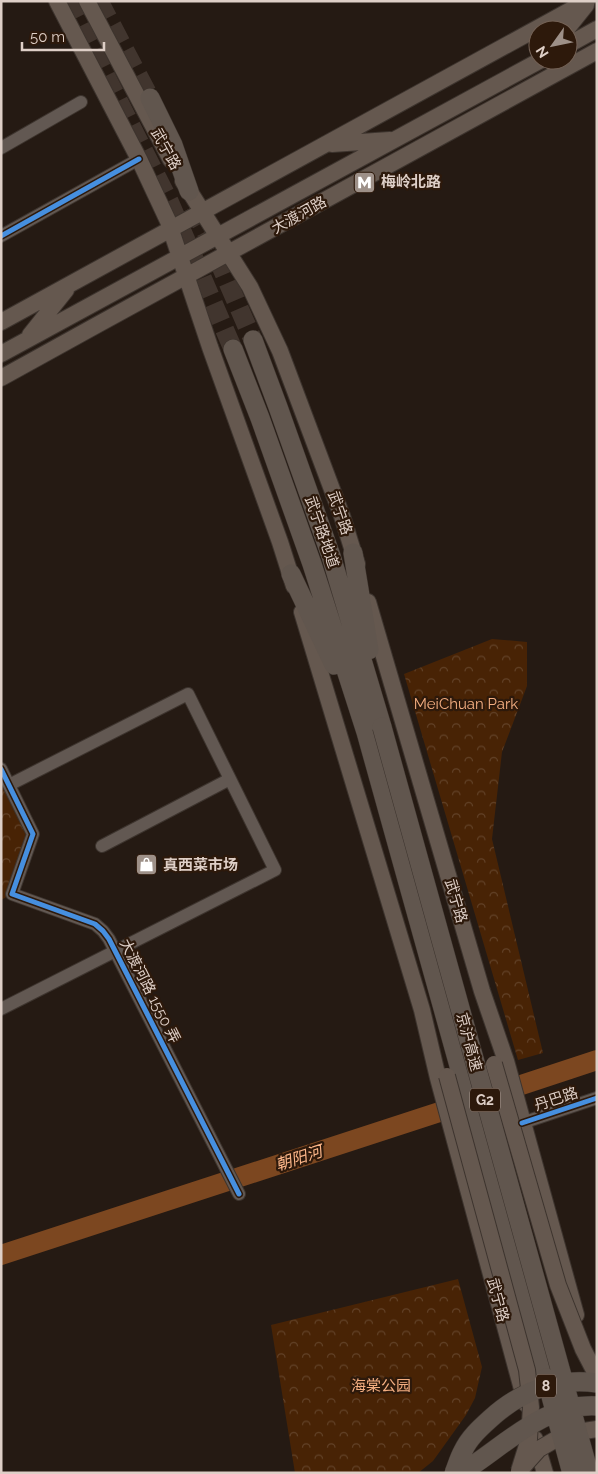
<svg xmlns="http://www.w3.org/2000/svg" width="598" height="1474" font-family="Raleway,'Noto Sans SC',sans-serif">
<defs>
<pattern id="park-crowns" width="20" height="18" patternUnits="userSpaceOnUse" patternTransform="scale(1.25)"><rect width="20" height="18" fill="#482305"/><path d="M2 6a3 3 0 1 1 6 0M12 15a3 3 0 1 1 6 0" fill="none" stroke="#624228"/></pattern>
</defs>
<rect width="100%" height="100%" fill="#251a13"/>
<path fill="url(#park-crowns)" d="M492,639l35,3v44l-25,66 -10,87 51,214 -25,7 -114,-386z
M1,769l32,65 -21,60 -11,6z
M458,1279l24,88 -7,31 -9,17 -33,46 -15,12h-123l-24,-148z"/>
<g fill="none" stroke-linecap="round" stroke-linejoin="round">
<path stroke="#7c4720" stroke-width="20" d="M497,1093l100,-33
M1,1255l463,-151"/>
<path stroke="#41352e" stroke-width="19" stroke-dasharray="19 9" stroke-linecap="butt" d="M68,1l101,200 64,148
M99,1l51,97
M192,207l14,25 47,108"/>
<defs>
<path id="minor" d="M1,148l80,-46
M1,236l138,-77
M1,769l32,65 -21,60 83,30 8,7 6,8 130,255
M102,846l128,-67
M1,1009l274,-139 -87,-176 -179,91
M522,1123l75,-25"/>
<path id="major" d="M57,1l82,158 29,62 42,126 70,195 14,44
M87,1l84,159
M566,30l20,-25
M568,45l29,-16
M332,144l58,-4
M183,181l67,106 30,64 62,165 15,48
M1,322l586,-321
M30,335l36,-45
M1,354l540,-294
M1,378c198,-110 397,-218 596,-327
M368,602l114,389 24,70 70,254
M302,612l120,398 16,68 88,326
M535,1439l10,34"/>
<path id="highway" d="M150,98l23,47 16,46
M253,340l25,67 53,149 51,171
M233,349l27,69 52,146 54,168 180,646
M353,553l16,97
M291,574l43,91"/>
</defs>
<use href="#minor" stroke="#3d342e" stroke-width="14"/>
<use href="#major" stroke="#3d342e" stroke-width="18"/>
<use href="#highway" stroke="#3d342e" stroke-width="20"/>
<use href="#minor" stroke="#625852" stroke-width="12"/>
<use href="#major" stroke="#65584f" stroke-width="16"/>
<use href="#highway" stroke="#61564e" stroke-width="19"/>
<defs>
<path id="major-bridge" d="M494,1064l64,221 25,64 14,27
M447,1076l80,294 4,37 -2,32 -10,32
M522,1468l17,-19 26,-15 32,-5"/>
<path id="highway-bridge" d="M382,727l207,746
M546,1378l25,92
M454,1473c3,-7 5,-15 9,-22 6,-13 17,-23 27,-32 29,-27 67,-42 107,-36
M461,1473c43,-26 81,-70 136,-67"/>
</defs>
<use href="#major-bridge" stroke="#3d342e" stroke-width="18" stroke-linecap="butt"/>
<use href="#highway-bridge" stroke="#3d342e" stroke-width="20" stroke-linecap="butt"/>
<use href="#major-bridge" stroke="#65584f" stroke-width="16"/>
<use href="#highway-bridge" stroke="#61564e" stroke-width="19"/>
<defs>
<path id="cycleway" d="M1,236l138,-77
M1,769l32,65 -21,60 83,30 8,7 6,8 130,255
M522,1123l75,-25"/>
</defs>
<use href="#cycleway" stroke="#2d190b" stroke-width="8"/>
<use href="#cycleway" stroke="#468fdf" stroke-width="5"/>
</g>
<defs>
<symbol id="metro-square" viewBox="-11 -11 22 22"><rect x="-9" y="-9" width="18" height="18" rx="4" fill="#9d9088" stroke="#2d190b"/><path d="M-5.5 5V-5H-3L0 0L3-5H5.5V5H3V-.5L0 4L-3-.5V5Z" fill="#fff"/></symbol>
<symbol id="shop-square" viewBox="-11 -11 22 22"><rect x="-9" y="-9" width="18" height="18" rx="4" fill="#9d9088" stroke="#2d190b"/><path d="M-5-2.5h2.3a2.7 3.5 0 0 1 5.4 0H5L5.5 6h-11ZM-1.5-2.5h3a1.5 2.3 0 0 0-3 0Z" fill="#fff"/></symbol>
</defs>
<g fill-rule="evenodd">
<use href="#metro-square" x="352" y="170" width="25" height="25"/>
<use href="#shop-square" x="134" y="852" width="25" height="25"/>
</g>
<g text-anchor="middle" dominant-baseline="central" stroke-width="4.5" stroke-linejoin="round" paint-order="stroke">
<g fill="#2d190b" stroke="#a9988f" stroke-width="1">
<rect x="470" y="1088.5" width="30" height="23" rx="4"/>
<rect x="536" y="1374.5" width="20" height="23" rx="4"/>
</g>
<g font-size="14" font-weight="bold" fill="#decfc7">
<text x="485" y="1100">G2</text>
<text x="546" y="1386">8</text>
</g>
<g font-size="15" fill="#decfc7" stroke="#2d190b">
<text transform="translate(166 149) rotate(61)">武宁路</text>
<text transform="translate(299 215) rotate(-29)">大渡河路</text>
<text transform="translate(340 513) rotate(71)">武宁路</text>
<text transform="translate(322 532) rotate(71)">武宁路地道</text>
<text transform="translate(456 901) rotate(74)">武宁路</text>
<text transform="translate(150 991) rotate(63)">大渡河路 1550 弄</text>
<text transform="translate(469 1042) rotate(75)">京沪高速</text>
<text transform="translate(556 1099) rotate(-18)">丹巴路</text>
<text transform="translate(498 1300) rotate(75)">武宁路</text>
</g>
<g font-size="15" font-weight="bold" fill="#decfc7" stroke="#2d190b" text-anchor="start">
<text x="381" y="182">梅岭北路</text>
<text x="163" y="865">真西菜市场</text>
</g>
<g font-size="15" fill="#f4ae81" stroke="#2d190b">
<text x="466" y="704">MeiChuan Park</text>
<text x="381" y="1386">海棠公园</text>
</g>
<g font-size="16" font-style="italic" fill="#fcb689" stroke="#2d190b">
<text transform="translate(299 1158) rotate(-18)">朝阳河</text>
</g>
</g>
<rect width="598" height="1474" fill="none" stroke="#decfc7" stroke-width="5"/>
<g transform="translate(553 45) rotate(237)"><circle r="24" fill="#2d190b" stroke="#746256"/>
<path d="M0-4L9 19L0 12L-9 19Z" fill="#9d9088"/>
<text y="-8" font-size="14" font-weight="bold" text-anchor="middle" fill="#decfc7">N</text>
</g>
<path d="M22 42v8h82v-8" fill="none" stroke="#decfc7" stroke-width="2.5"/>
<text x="30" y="42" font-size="15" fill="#decfc7" stroke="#2d190b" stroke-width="4" paint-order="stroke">50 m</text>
</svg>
